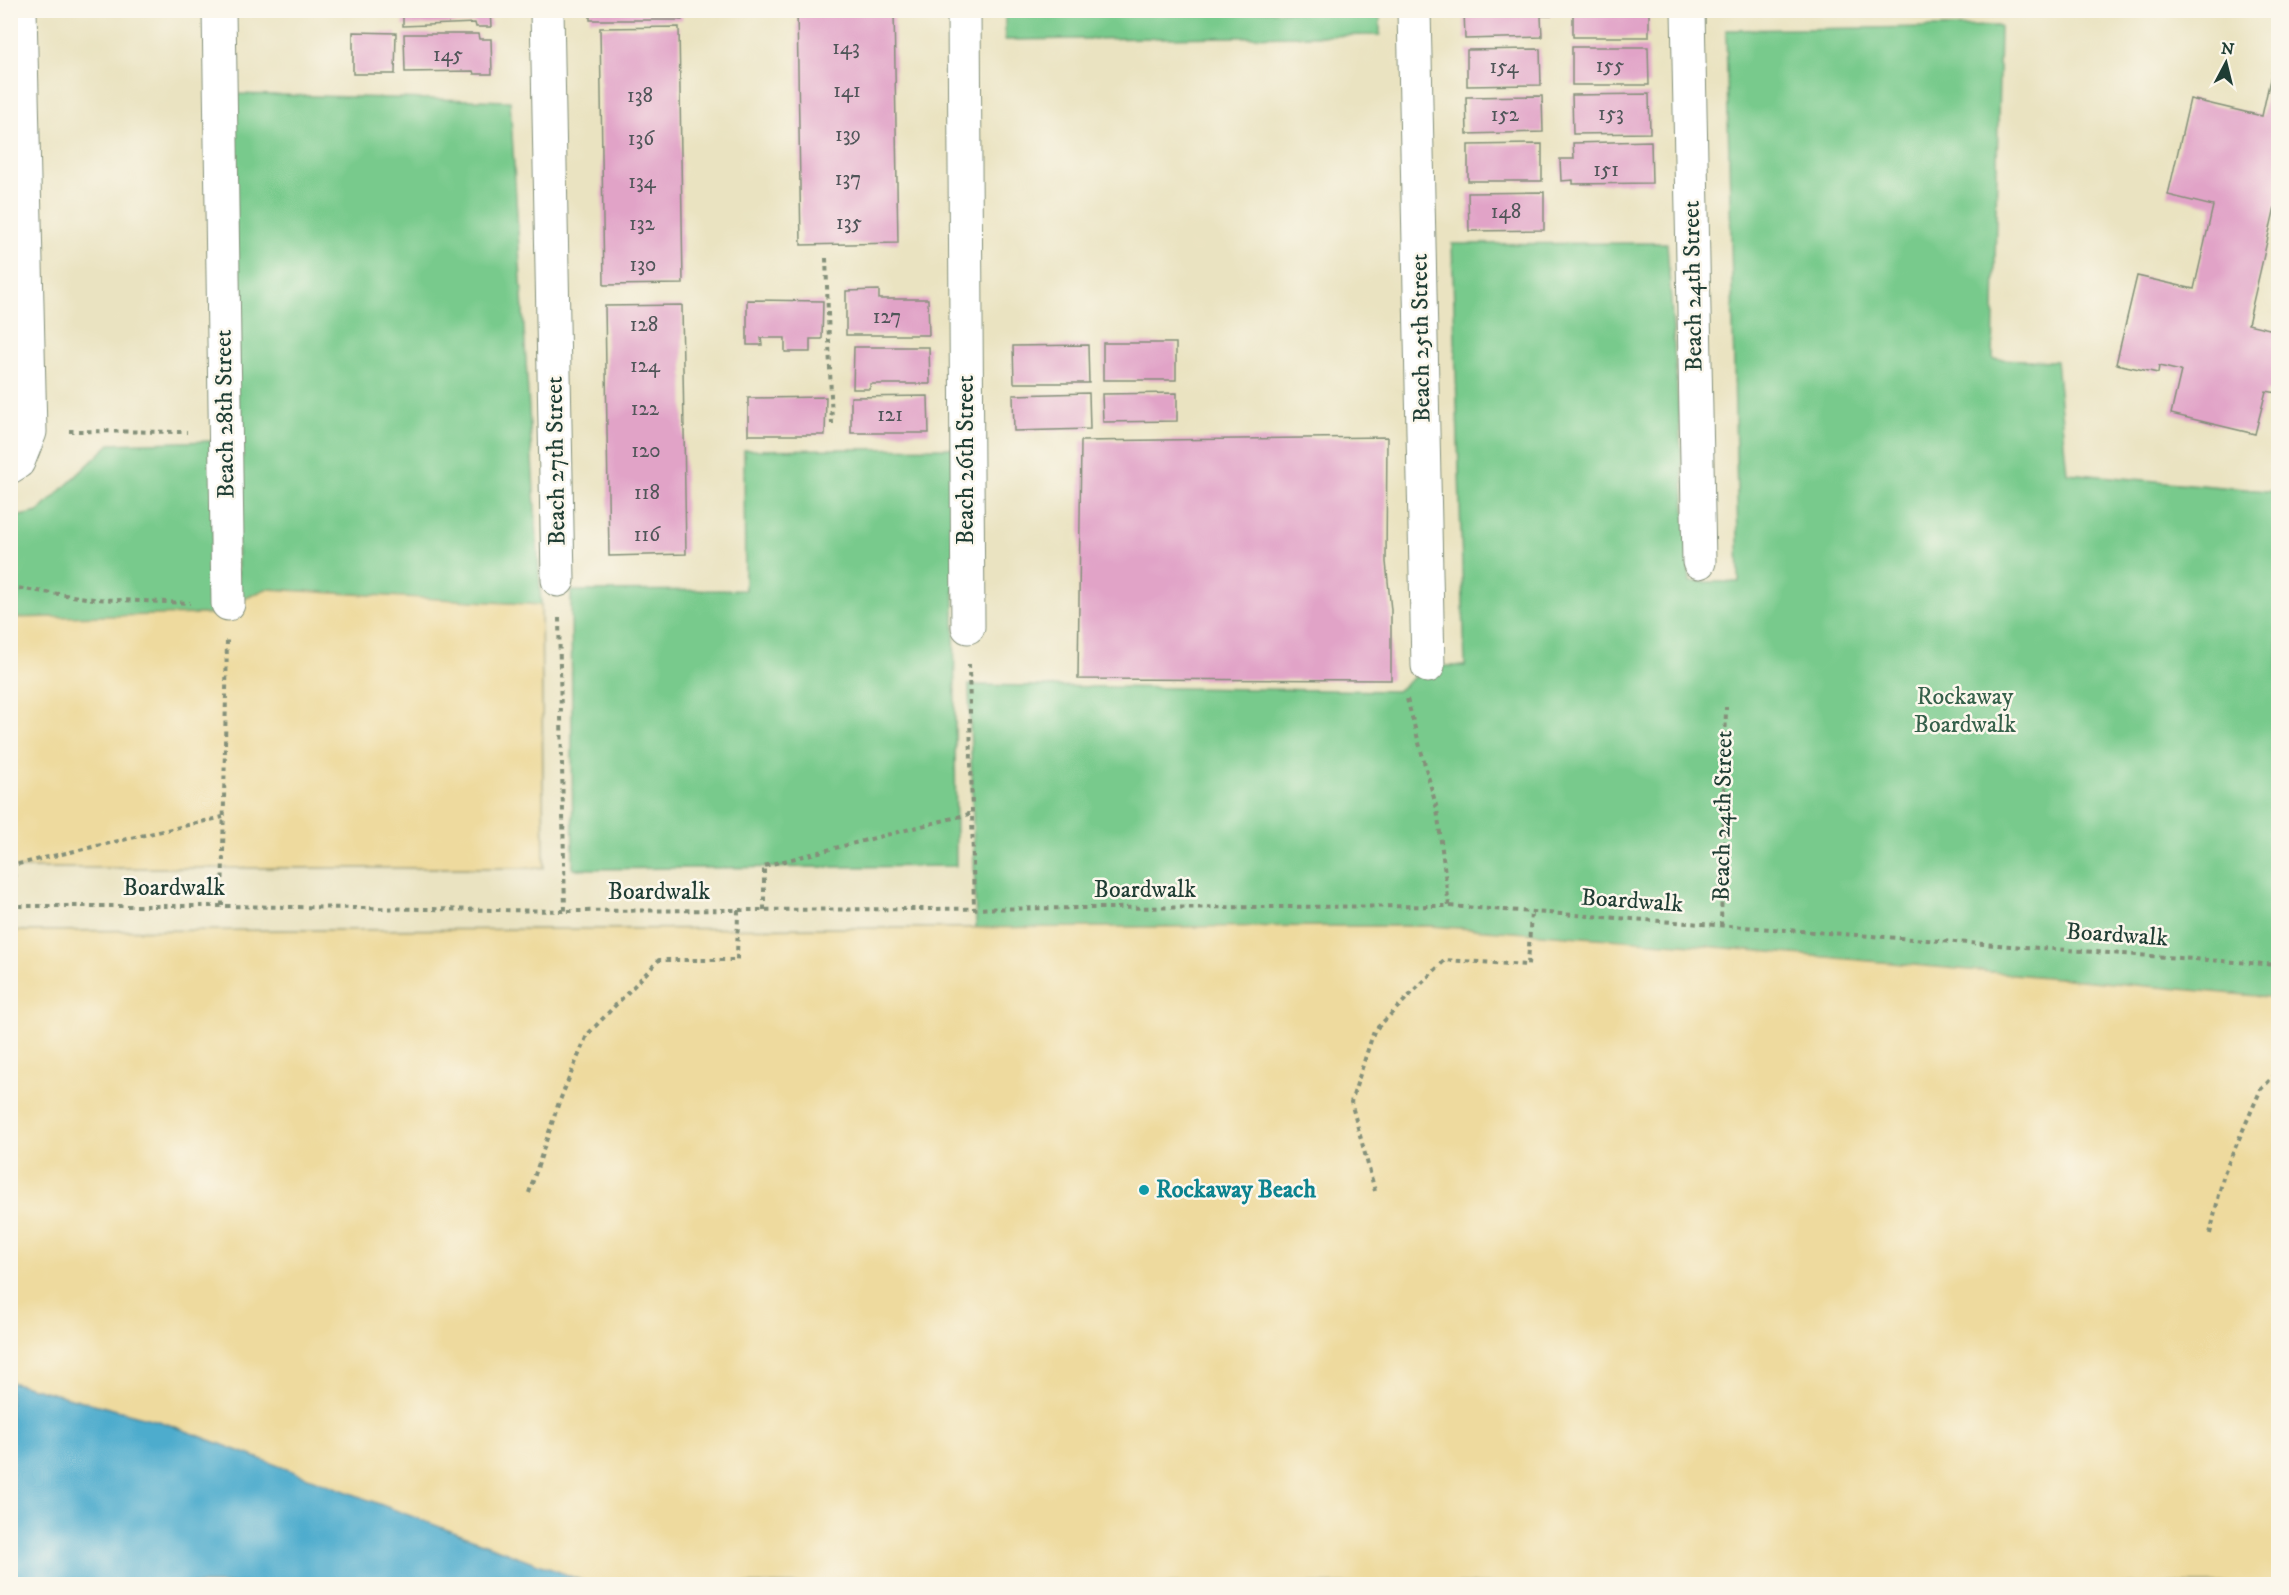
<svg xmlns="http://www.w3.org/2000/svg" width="2289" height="1595" font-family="'IM FELL DW Pica',serif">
<rect width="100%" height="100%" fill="#fbf7ec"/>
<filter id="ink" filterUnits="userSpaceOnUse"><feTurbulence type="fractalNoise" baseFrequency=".0167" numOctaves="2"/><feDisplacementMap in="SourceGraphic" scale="12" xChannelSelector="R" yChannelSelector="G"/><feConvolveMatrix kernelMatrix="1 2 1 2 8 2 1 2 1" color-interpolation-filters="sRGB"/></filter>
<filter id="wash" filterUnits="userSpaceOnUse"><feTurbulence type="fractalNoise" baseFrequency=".008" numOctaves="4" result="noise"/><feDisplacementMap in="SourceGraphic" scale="24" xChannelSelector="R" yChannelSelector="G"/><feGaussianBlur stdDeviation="1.35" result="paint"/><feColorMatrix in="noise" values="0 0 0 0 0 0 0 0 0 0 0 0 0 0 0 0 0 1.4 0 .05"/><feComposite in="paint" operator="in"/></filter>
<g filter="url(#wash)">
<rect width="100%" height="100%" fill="#eae3c1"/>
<path fill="#78ca8c" stroke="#4c8460" stroke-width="1.5" d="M1005,11h375v24l-375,5z
M2000,26l-7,333 63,2 11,112 211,19v506l-586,-53 -263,-19 -453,2 -7,-243 428,6 31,-25h37l-13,-422 215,-1 23,339h49l-13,-552z
M234,94l276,7 31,504 -275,-16 -28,13z
M215,441l-3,173 -201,4 -1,-100 28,-6 72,-68z
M953,448l3,418 -383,3 -2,-278 174,-1 -1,-140z"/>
<path fill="#eeda9e" stroke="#868c69" stroke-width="1.5" d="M266,589l275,16 3,263h-533l-1,-250 202,-4z
M1429,926l263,19 586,53v586h-1687l-429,-162 -151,-40 -1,-451z"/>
<path fill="#4eaccd" stroke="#367480" stroke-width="1.5" d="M10,1382l152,40 429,162h-580z"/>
<g id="blocks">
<path fill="#e1a3c7" d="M403,10h87l1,17h-15l-1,-4 -72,3z
M590,10h92v10h-92z
M797,10h97l4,233 -97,2z
M1464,10h86l1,6h-10l1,21 -77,2z
M1573,10h76v27h-76z
M679,27l4,257 -79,1 -4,-257z
M353,32l43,1 -1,41h-42z
M404,34h74l1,5h12l1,35h-18l-1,-3 -68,1z
M1572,47h76l1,38h-77z
M1540,49l1,36 -74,1v-36z
M2276,52h2v142l-30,130 30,7v62l-12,-2 -11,43 -84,-20 10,-43 -22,-5 -1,7 -42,-9 21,-88 57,13 19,-83 -45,-11 22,-96 72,17z
M1649,94l1,39 -77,1 -1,-39z
M1542,96l1,36 -76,2 -1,-37z
M1651,141l1,42 -79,1v-4l-12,1 -1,-22h14l-1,-16z
M1542,144v37h-74v-36z
M1544,192v38l-75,1 -1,-38z
M879,290v9h49l1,36h-83v-44z
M747,300l76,1 -1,38h-12v13h-25v-14h-24l1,7h-15z
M682,305l4,249 -77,2 -4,-250z
M1103,343h73v37h-73z
M1088,345l1,38h-75l-1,-37z
M854,347h75l1,37h-60v5h-17z
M1089,393l1,36 -76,2 -1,-36z
M1177,393v28l-74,1 -1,-28z
M928,396l1,37h-78v-36z
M826,397l-1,38h-77v-37z
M1387,437l-1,125 5,48v70l-313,-1 3,-238z"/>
</g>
</g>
<g filter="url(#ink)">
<use href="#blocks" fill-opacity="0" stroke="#84907a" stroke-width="1.5"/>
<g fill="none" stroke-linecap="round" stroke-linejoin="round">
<defs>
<path id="minor" d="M219,10l9,594
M547,10l11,570
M964,10l4,617
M1414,10l14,656
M1688,10l11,552
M10,467l8,-5 12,-30 -10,-422"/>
</defs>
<use href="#minor" stroke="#84907a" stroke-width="35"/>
<path stroke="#84907a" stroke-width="4" stroke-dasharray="4.5 4.5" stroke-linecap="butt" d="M826,258l6,166
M69,431l118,1
M10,587l83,12 97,4
M559,618l6,293
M969,664l5,245
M1407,699l30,110 12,97
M10,906h212l343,5 884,-5 829,59
M15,906l-1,-41 209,-48
M222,906l5,-266
M764,910v-44l209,-53
M1721,926l5,-219
M1375,1191l-24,-89 23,-71 71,-71 83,5 3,-53
M529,1193l29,-88 29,-70 72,-75h78l1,-50
M2210,1234l14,-61 37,-84 17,-17"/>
<use href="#minor" stroke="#fff" stroke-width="33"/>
</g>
</g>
<circle fill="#0f9aa8" stroke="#fbf7ec" stroke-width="2" cx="1144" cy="1190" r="6"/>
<g text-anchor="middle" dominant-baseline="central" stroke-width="5" stroke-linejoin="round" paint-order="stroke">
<g font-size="21" fill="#505659">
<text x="846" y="48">143</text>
<text x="448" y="55">145</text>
<text x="1610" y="66">155</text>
<text x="1504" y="67">154</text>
<text x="847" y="91">141</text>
<text x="640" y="96">138</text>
<text x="1611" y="114">153</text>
<text x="1505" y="115">152</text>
<text x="848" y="135">139</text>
<text x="641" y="139">136</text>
<text x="1606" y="170">151</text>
<text x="848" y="179">137</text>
<text x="642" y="182">134</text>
<text x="1506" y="212">148</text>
<text x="849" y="223">135</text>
<text x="642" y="224">132</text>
<text x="643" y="265">130</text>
<text x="887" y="317">127</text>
<text x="644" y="325">128</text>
<text x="645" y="366">124</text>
<text x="645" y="409">122</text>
<text x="890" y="415">121</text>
<text x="646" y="451">120</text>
<text x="647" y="493">118</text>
<text x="647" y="535">116</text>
</g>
<g font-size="24" fill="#1f3d34" stroke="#fbf7ec">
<text transform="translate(1693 286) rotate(-91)">Beach 24th Street</text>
<text transform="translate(1421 338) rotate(-91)">Beach 25th Street</text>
<text transform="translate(225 414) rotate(-91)">Beach 28th Street</text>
<text transform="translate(966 460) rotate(-90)">Beach 26th Street</text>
<text transform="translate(556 461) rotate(-91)">Beach 27th Street</text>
<text transform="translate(1723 816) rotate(-89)">Beach 24th Street</text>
<text x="174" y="888">Boardwalk</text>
<text x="1145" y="890">Boardwalk</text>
<text x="659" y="892">Boardwalk</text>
<text transform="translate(1632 901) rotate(4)">Boardwalk</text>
<text transform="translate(2117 935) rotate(4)">Boardwalk</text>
</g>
<g font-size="24" fill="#35604a" stroke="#fbf7ec">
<text x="1965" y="697">Rockaway<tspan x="1965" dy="28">Boardwalk</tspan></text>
</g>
<g font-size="24" font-weight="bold" fill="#0d838f" stroke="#fbf7ec" text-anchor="start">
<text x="1156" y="1190">Rockaway Beach</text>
</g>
</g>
<rect width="2289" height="1595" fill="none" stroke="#fbf7ec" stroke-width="36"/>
<g transform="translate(2226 63) rotate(7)" stroke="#fbf7ec" stroke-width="4.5" paint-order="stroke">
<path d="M0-4.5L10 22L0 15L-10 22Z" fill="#1f3d34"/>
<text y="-9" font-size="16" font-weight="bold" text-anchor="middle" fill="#1f3d34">N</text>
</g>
</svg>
